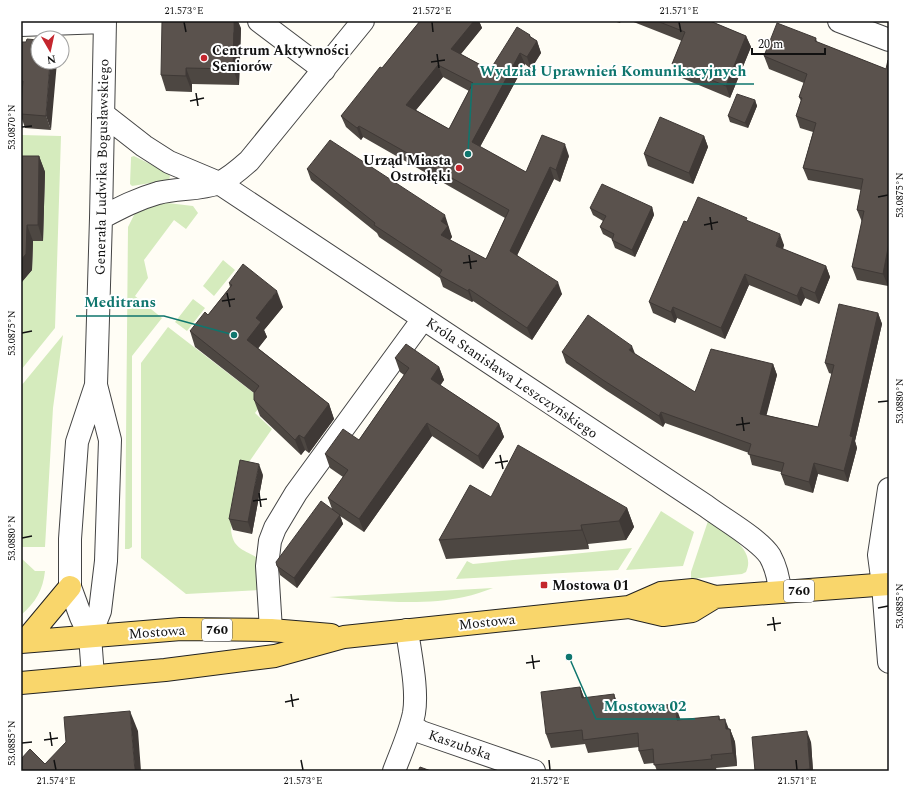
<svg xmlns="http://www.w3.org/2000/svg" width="910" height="792" font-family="Spectral,serif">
<rect width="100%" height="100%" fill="#fffdf5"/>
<path fill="#d5ebbd" d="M21,135l40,1 -6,192 -34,42v-87l11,-13 1,-29h10l2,-69h-24z
M134,156l34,17 2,3 -1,4 -37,6 -2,-2 1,-26v-1z
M159,202l34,4 5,7 -12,16 -12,-9 -30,40 4,18 -13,18 27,22 -30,38v191l-3,2h-4l3,-322 7,-14z
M223,260l12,10 -21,26 -11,-10z
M193,299l12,9 -18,23 -12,-9z
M168,327l96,74 -9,12 17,16 -30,43 -11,58c2,18 11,19 25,27l3,33 -73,4 -45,-36v-195z
M63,335l-10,73 -8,139h-24v-161z
M661,511l33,21 -11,34 -57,4z
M708,521c16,11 49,28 38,51l-4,2 -51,5v-7z
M632,548l-14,22 -162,9 11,-18 6,3z
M21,558l14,13h10c-2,19 -9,31 -24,44z
M493,588c-9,3 -19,7 -29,9 -40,9 -94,4 -135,0z"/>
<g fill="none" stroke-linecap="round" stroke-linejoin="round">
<defs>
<path id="minor" d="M259,21l65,49
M839,21l50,19
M21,25l84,-3
M103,114l41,32 25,16 50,21 487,323c17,13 53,33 64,50 6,11 9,24 10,36
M101,218c19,-10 36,-19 57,-25 20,-5 41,-3 61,-10 11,-5 21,-14 30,-22l114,-140
M889,489l-10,66 4,30 6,77
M271,630l-4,-64 3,-25 5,-13 21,-35 127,-174
M90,636l10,-25 6,-50 4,-121 -14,-55 5,-167 4,-197
M93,676l-3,-40 -9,-19 -11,-30v-48l7,-97 19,-57
M411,725l10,7 113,39
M394,771c7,-19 16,-38 20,-58 4,-24 -4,-59 -7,-83"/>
<path id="major" d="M629,607l34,8 29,-4 23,-14
M25,641l45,-54
M21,642l160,-13 90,1 60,5
M21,683l144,-13 110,-14 69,-19 285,-30 32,-14 32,-3 22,7 174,-13"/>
</defs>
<use href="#minor" stroke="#444" stroke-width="24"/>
<use href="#major" stroke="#222" stroke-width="24"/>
<use href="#minor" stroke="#fff" stroke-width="22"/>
<use href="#major" stroke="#f9d66b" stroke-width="22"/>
</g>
<path fill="#4d4742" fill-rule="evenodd" d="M420,21h59l3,7 -21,26 29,16 41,-33 6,4 4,12 -10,16 -6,-5 -45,83 46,25 43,-16 -9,26 -6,-3 -37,76 45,39 -30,46 -59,-39 -1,1 -29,-15 -3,-9 -61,-41 -2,-4 -66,-53 -4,-11 142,58 -1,1 4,9 -2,3 36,19 19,-41 -142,-81 -2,3 -15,-13 -5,-11 41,-48zM443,77l26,14 -20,38 -33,-19z
M613,21h8l-1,2z
M631,21h79l36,15 5,11 -21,51 -53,-22 -5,-12 10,-23z
M241,28l-2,57 -47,-1v8l-26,-1 -5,-16z
M816,38l1,4 69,27 2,217 -31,-6 -5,-13 10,-45 -5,-12 4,-20 -53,-10 -5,-12 10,-36 -13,-4 -4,-12 5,-15 -2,-4 5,-14 -35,-14 -5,-13z
M21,42l30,88 -26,-2 -4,-12 1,-21 -1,1z
M755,100l2,6 -9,22 -18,-6 -2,-6z
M704,136l4,11 -15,37 -45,-18 -4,-12z
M21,156h18l6,16 -2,69h-10l-1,29 -11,13z
M652,207l2,8 -19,42 -20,-9 -3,-8v-1l-9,-5 -3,-7 3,-6 -10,-6 -3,-7z
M748,221l36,24 -1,4 43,17 4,11 -11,27 -14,-6 -4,8 -52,-21 -24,54 -48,-21 -2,5 -22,-10 -4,-11 38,-80z
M229,283l54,24 -19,23 3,7 -9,11 71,56 5,15 -25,34 -4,-3 -4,5 -41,-39 -6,-16v-7l-59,-46 -5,-16 18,-16 22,-28z
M878,313l4,11 -27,117 2,7 -9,34 -30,-8 -5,19 -28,-8 -4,-11v-2l-29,-7 -3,-12 -84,-30 -2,4 -56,-36 -41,-28 -4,-11 73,2 60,38 78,-28 4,11 -11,40 52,12 14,-53 -3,-1 -4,-10z
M395,358l44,9 5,13 -4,5 59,39 5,13 -21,32 -51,-33 -68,96 -24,-16 3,8 -46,64 -17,-13 -3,-9 55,-57 -4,-11 15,-21 -13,-9 -5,-14 34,-14 45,-65 -4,-3z
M263,475l-11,59 -19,-4 -4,-11z
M491,497l136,11 7,19 -8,13 -38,4 1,5 -143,10 -7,-19z
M580,687l4,11 35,9v2l61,9v2l39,-4 1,3 9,10h1l5,13 2,24 -21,2 1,3h-60l-3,-8 -10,1 -5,-13v-4l-51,6 -3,-9 -34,4 -5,-14z
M811,742l2,29h-58z"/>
<path fill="#3f3936" d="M234,21h4l3,7 -2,57 -6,-16z
M474,21h5l3,7 -27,33 -4,-12z
M530,35l4,11 3,-5 4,12 -10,16 -4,-12z
M746,36l5,11 -21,51 -4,-12z
M520,53l5,11 -49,90 -4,-12z
M50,62h7l-6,68 -5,-14z
M438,65l5,12 -32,39 -5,-11z
M186,68l6,16v8l-6,-16z
M755,100l2,6 -9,22 -3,-5z
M359,126l4,11 -2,3 -4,-12z
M704,136l4,11 -15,37 -4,-11z
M565,144l4,12 -9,26 -4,-12z
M39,156l6,16 -2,69 -5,-16z
M550,167l4,12 -40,83 -4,-11z
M652,207l2,8 -19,42 -3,-7z
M445,215l7,22 -7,10 -4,-12v-14z
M27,225l6,16 -1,29 -11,13v-23z
M780,234l4,11 -4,12 -4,-11z
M889,243v38l-1,5 -5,-12z
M826,266l4,11 -11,27 -4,-11z
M745,274l4,11 -24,54 -4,-11z
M558,282l4,12 -30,46 -5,-12z
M801,287l4,11 -4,8 -4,-10z
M469,289l4,12 -1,1 -4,-11z
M277,291l6,16 -19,23 3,7 -14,18 -6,-15 9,-22z
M673,307l4,11 -2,5 -4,-11z
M878,313l4,11 -27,117 2,7 -9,34 -4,-11 6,-35z
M632,346l4,10 -7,-6z
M773,364l4,11 -13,50 -4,-11z
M439,367l5,13 -8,12 -5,-13z
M329,404l5,15 -25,34 -5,-15z
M661,412l4,11 -2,4 -4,-11z
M427,423l5,13 -68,96 -5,-13z
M499,424l5,13 -21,32 -5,-13z
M299,435l6,15 -4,5 -6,-15z
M814,463l4,11 -5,19 -4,-11z
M259,464l4,11 -11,59 -4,-12z
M627,508l7,19 -8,13 -7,-19z
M340,515l3,9 -46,64 -3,-10z
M581,525l7,19 1,5 -7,-19z
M580,687l5,13 -3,-2z
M614,694l5,13 2,16 -5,-13z
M675,704l5,14 2,16 -5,-14z
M130,711l8,20 3,40h-6z
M725,719l5,13 -4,-3z
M730,729l5,13 2,24 -4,-13z
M807,731l4,11 2,29h-2l-1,-2z"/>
<path fill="#5a524d" stroke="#3f3936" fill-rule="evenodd" d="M162,21h72l-1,48 -47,-1v8l-25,-1z
M420,21h54l-23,28 39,21 27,-43 13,8 -1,1 8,5 -10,16 -7,-4 -48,89 54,30 16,-37 23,9 -9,26 -6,-3 -40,84 48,31 -31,46 -58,-39 -1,2 -29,-16 3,-5 -68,-45 1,-2 -68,-54 23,-29 115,75 -4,6 7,5 -7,9 45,24 23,-49 -150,-84 -2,2 -16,-12 39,-49 2,1zM438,65l35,18 -24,46 -43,-24z
M657,21h53l36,15 -20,50 -54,-22 13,-32z
M777,23l39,15 -1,3 71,28 2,-9h1v183l-6,31 -31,-7 12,-56 -7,-1 6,-31 -60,-11 13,-45 -20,-7 6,-18 -3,-1 8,-23 -43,-18z
M27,39l11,1v22h12l-4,54 -25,-2v-11l2,-22h-2v-39h5z
M737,94l18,6 -10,23 -17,-7z
M660,117l44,19 -15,37 -45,-19z
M21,156h18l-1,69h-11l-1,29 -5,6z
M602,184l50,23 -20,43 -20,-10 2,-6 -14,-7 6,-11 -16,-8z
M698,197l49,21 -1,2 34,14 -4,12 50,20 -11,27 -14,-6 -4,9 -52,-22 -24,54 -48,-21 -2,5 -22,-10 35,-81 3,1z
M243,264l34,27 -21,27 5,4 -14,18 82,64 -25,34 -5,-3 -4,5 -41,-40v-7l5,-7 -69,-55 15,-19 3,3 24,-30 -3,-2z
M839,304l39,9 -28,123 3,1 -9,34 -30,-8 -5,19 -28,-8 3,-11 -36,-9 3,-10 -90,-32 -2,4 -56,-36 -41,-28 26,-37 44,31 -3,4 66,42 16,-43 62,15 -13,50 58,13 16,-62 -9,-2z
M406,344l33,23 -8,12 68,45 -21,32 -51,-33 -68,96 -31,-21 20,-28 -23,-16 18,-25 16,11 50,-72 -14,-10z
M518,445l109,63 -8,13 -38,4 1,5 -143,10 31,-55 21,12z
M240,460l19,4 -11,58 -19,-3z
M321,501l19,14 -46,63 -17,-12 -1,-4z
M580,687l2,11 32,-4 2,16 59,-6 2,16 42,-4v4l6,-1 1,10h4l3,24 -22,2 1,4 -58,6 -1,-16 -14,2 -1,-18 -55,7 -1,-10 -36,4 -5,-42z
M130,711l5,60h-114v-12l9,-10 15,15 21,-22 -2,-25z
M807,731l3,38 -19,2h-36l-3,-34z
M420,767l11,4h-13z"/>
<path fill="none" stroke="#111" stroke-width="1.5" d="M184,22l2,10M432,22l1,10M679,22l2,10M437,54l2,14M431,62l14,-2M196,93l2,13M190,101l14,-3M22,127l10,-1M878,197l10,-2M710,217l2,13M704,225l14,-3M469,255l2,14M463,263l14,-2M227,293l3,14M222,301l13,-2M22,333l10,-2M878,402l10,-1M742,417l2,14M736,425l14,-2M500,455l3,14M495,463l13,-2M259,493l2,14M253,501l14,-2M22,538l10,-2M878,608l10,-2M773,617l2,14M767,625l14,-2M532,655l2,14M526,663l14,-2M291,694l2,13M285,702l14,-3M50,732l2,14M44,740l14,-2M22,743l10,-1M54,760l2,10M301,760l2,10M549,760l1,10M796,760l1,10"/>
<g fill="#c4262e" stroke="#fff" stroke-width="1.5">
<circle cx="204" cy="58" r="4"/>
<circle cx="459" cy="168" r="4"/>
<rect x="540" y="581" width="8" height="8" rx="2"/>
</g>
<g text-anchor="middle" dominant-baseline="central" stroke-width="4" stroke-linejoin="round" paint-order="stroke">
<g fill="#fff" stroke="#585858" stroke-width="1">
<rect x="784" y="580" width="30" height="22" rx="3"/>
<rect x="202" y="619" width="30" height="22" rx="3"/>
</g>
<g font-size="13" font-weight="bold" fill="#111">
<text x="799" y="591">760</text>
<text x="217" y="630">760</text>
</g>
<g font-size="14" font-weight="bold" fill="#111" stroke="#fff" text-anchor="start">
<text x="212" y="50">Centrum Aktywności<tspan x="212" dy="16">Seniorów</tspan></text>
<text x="451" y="160" text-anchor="end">Urząd Miasta<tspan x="451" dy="16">Ostrołęki</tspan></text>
<text x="552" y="585">Mostowa 01</text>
</g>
<g font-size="14" fill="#111" stroke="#fff">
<text transform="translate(102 167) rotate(-89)">Generała Ludwika Bogusławskiego</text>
<text transform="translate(512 378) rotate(34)">Króla Stanisława Leszczyńskiego</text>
<text transform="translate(487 622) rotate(-6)">Mostowa</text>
<text transform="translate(157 632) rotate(-4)">Mostowa</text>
<text transform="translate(460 745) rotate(19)">Kaszubska</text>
</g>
</g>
<path fill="none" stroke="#0f766e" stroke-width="1.5" d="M468 154L472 84H754M234 335L164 316H76M569 657L596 719H695"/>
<g fill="#0f766e" stroke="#fff" stroke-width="1.5">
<circle cx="468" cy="154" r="4"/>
<circle cx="234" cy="335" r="4"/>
<circle cx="569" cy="657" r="4"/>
</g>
<g font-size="15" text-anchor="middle" font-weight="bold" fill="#0f766e" stroke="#fff" stroke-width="4" stroke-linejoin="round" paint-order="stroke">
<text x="613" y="76">Wydział Uprawnień Komunikacyjnych</text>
<text x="120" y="307">Meditrans</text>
<text x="645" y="711">Mostowa 02</text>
</g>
<rect width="910" height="792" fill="none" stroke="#ffffff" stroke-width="44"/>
<g transform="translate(50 50) rotate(171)"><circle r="19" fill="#ffffff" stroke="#a0a0a0"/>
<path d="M0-3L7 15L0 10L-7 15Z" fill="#c4262e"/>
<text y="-6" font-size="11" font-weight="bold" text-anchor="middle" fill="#111111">N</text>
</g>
<path d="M752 48v6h73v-6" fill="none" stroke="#111111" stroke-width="2"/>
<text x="758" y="48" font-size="12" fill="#111111" stroke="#ffffff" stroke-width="3" paint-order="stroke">20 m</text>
<rect x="22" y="22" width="866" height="748" fill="none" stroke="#111" stroke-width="1.5"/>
<g font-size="10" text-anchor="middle" fill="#111">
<text x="184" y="14">21.573°E</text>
<text x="432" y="14">21.572°E</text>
<text x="679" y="14">21.571°E</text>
<text transform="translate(11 127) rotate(-90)" y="4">53.0870°N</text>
<text transform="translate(899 195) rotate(-90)" y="4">53.0875°N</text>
<text transform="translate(11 333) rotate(-90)" y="4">53.0875°N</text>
<text transform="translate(899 401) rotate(-90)" y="4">53.0880°N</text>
<text transform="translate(11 538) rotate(-90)" y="4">53.0880°N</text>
<text transform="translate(899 606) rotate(-90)" y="4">53.0885°N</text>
<text transform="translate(11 743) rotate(-90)" y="4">53.0885°N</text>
<text x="56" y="784">21.574°E</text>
<text x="303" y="784">21.573°E</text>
<text x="550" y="784">21.572°E</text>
<text x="797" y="784">21.571°E</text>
</g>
</svg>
